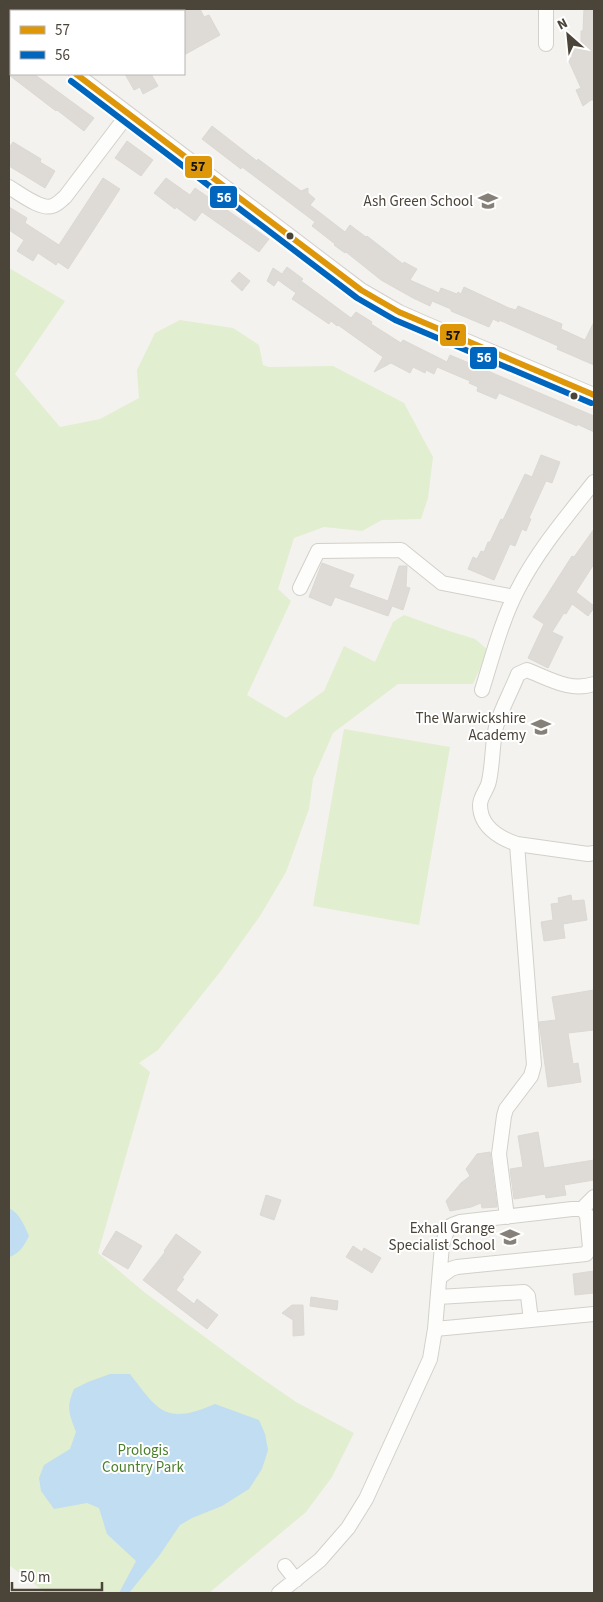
<svg xmlns="http://www.w3.org/2000/svg" width="603" height="1602" font-family="'Source Sans 3',sans-serif">
<rect width="100%" height="100%" fill="#f4f2ee"/>
<path fill="#e1eecf" d="M9,268l56,33 -50,73 45,53 40,-8 39,-21 -2,-28 18,-37 25,-13 53,8 26,17 4,20 6,2 64,-1 71,37 29,54 -5,41 -7,21 -39,1 -20,11 -38,-4 -30,11 -16,51 13,12 -44,94 39,23 38,-27 20,-45 31,16 18,-40 11,-7 42,15 29,9 13,11 -15,34h-75l-65,49 -20,46 -4,30 -23,63 -26,44 -40,56 -62,78 -19,13 11,9 -52,181 46,39 100,74 52,36 58,31 -22,44 -26,35 -97,81h-163l-37,-28z
M344,729l106,18 -31,178 -106,-19z"/>
<path fill="#c0ddf1" d="M9,1208c11,6 15,17 20,28 -5,10 -10,18 -20,21z
M110,1374h20c29,38 36,51 85,30l44,16 6,14 3,16 -6,19 -13,20 -27,17 -30,12 -12,7 -21,31 -30,37h-10l17,-32 -29,-27 -8,-26 -12,-5 -33,6 -13,-18 -2,-13 5,-13 26,-16 6,-17c-7,-19 -10,-24 -2,-43l14,-7z"/>
<path fill="#dedbd6" stroke="#dcd9d4" d="M184,9h16l4,8 5,-2 11,20 -36,20z
M584,9h10v91h-3l-8,6 -7,-16 5,-2 -14,-31 5,1v-16h9v-11h2z
M9,74h25l60,44 -10,13 -27,-21 -1,1 -47,-36z
M125,74h26l7,12 -15,8 -3,-7 -6,3z
M212,126l45,35 1,-2 43,32 7,-3v5l7,6 -5,6 35,27 5,-7 16,12 1,-1 36,28 1,-2 13,7 -7,11 29,13 2,-5 16,6 1,-2 3,2 3,-7 45,21 7,2 2,-4 44,18 -1,5 24,11 9,-18v43l-37,-16 1,-3 -59,-26v2l-6,-3 -4,8 -38,-16v-2l-19,-8 -2,5 -17,-8 -32,-18 -35,-28 -1,1 -11,-8 1,-1 -23,-18 3,-4 -73,-55 -1,2 -39,-30z
M127,141l26,19 -12,16 -26,-18z
M13,142l28,17 -1,3 15,9 -10,17 -36,-22v-18z
M103,178l17,11 -52,80 -10,-7 -2,3 -18,-12 -5,8 -16,-10 7,-11 -15,-10v-23l18,11 -2,5 34,22z
M166,178l24,17 5,-7 74,51 -10,13 -57,-40 -7,9 -19,-14 -1,2 -21,-16z
M287,267l16,12 -2,2 50,37 5,-6 16,10 -1,2 30,19 2,-3 44,22 3,-7 144,61v16l-17,-8v2l-78,-33 -3,6 -19,-8 1,-4 -9,-4 1,-2 -33,-14 -3,7 -8,-4 -1,3 -12,-6 -3,6 -19,-10 -17,9 9,-15 -45,-32 -1,1 -6,-5 -2,3 -37,-25 4,-6 -18,-13 -4,6 -7,-5 6,-13 9,6z
M239,272l11,9 -8,10 -11,-10z
M541,455l19,7 -8,21 -6,-2 -17,37 2,1 -5,12 -4,-2 -7,17 -5,-2 -16,36 -26,-11 5,-12 4,2 4,-8 3,1 4,-10h2l3,-6 8,-17 2,1 22,-46 7,3z
M594,529v35l-18,28 18,14v2l-6,8 -16,-12 -6,10 -2,-1 -12,19 11,5 -15,31 -20,-10 16,-34 -11,-7 39,-61 2,1z
M322,563l32,12 -5,12 39,14 11,-35h8l-1,21 4,1 -7,22 -11,-4 -4,10 -53,-19 -4,9 -22,-9z
M571,895l1,6 12,-1 3,20 -24,4 2,14 -21,3 -3,-19 12,-2 -2,-16 8,-1 -1,-5z
M594,990v40l-26,3 5,31 5,-1 3,19 -33,5 -9,-65 17,-2 -4,-23z
M538,1132l6,36 50,-8v20l-30,5 2,10 -20,3 -1,-4 -31,5 -4,-30 13,-2 -5,-31z
M490,1152l7,55 -15,1 -1,-5 -10,4 -21,4 -4,-10 15,-18 9,-7 -4,-7 11,-15z
M266,1195l15,5 -7,20 -14,-5z
M116,1231l26,15 -14,23 -26,-15z
M176,1234l25,18 -19,26 2,1 -8,11 18,14 3,-5 21,16 -11,14 -64,-49 22,-28 -1,-1z
M353,1246l9,6 2,-4 17,10 -9,15 -26,-16z
M594,1271v22l-19,2 -2,-21z
M311,1297l27,4 -1,9 -27,-4z
M292,1305h11l1,30 -11,1v-16l-11,-7z"/>
<g fill="none" stroke-linecap="round" stroke-linejoin="round">
<defs>
<path id="minor" d="M40,11l1,-2
M9,23l2,1
M546,44v-35
M76,74l285,216 38,22 25,11 170,72
M9,187c10,6 32,23 43,19 5,-1 9,-6 13,-9l63,-83
M300,588l18,-37 83,-1 41,33 72,14
M594,684c-24,8 -44,-5 -67,-14l-9,4c-7,18 -17,35 -22,53 -4,17 -3,36 -7,54 -1,8 -9,15 -9,24 0,21 19,33 37,39l71,10 6,-1
M482,690c10,-32 20,-71 36,-101 20,-39 49,-73 76,-107
M582,1209l12,-12
M507,1217l-8,-63 5,-38 2,-7 25,-33 3,-11 -17,-221
M531,1320l63,-6
M435,1329l96,-9 -3,-24 -4,-4 -86,5
M285,1566l11,14
M279,1593l41,-33 28,-32 18,-29 64,-140 5,-30 7,-84 6,-17 4,-3 8,-3 112,-13h10l5,6 3,33 -4,6 -129,13 -6,2 -11,8"/>
</defs>
<use href="#minor" stroke="#d2d0cb" stroke-width="16"/>
<use href="#minor" stroke="#fdfdfc" stroke-width="14"/>
<defs>
<path id="bus-1" d="M76,74l285,216 38,22 195,83"/>
<path id="bus-2" d="M71,81l286,217 38,22 196,83"/>
</defs>
<use href="#bus-1" stroke="#fff" stroke-width="10"/>
<use href="#bus-2" stroke="#fff" stroke-width="10"/>
<use href="#bus-1" stroke="#dd9709" stroke-width="6"/>
<use href="#bus-2" stroke="#0065bd" stroke-width="6"/>
</g>
<defs>
<symbol id="school-bare" viewBox="-9 -9 18 18"><path d="M0-5L7-2L0 1L-7-2ZM-4 1L0 2.5L4 1V4Q0 6-4 4Z" fill="#868178" stroke="#fff" stroke-width="2.5" paint-order="stroke"/></symbol>
</defs>
<g fill-rule="evenodd">
<use href="#school-bare" x="474" y="187" width="28" height="28"/>
<use href="#school-bare" x="527" y="713" width="28" height="28"/>
<use href="#school-bare" x="496" y="1223" width="28" height="28"/>
</g>
<g fill="#4b4439" stroke="#fff" stroke-width="2">
<circle cx="290" cy="236" r="4.5"/>
<circle cx="574" cy="396" r="4.5"/>
</g>
<g text-anchor="middle" dominant-baseline="central" stroke-width="4" stroke-linejoin="round" paint-order="stroke">
<g font-size="15" fill="#4b4439" stroke="#fff" text-anchor="end">
<text x="473" y="201">Ash Green School</text>
<text x="526" y="718">The Warwickshire<tspan x="526" dy="17">Academy</tspan></text>
<text x="495" y="1228">Exhall Grange<tspan x="495" dy="17">Specialist School</tspan></text>
</g>
<g font-size="15" fill="#4a7f2a" stroke="#fff">
<text x="143" y="1450">Prologis<tspan x="143" dy="17">Country Park</tspan></text>
</g>
</g>
<g stroke="#fff" stroke-width="2">
<rect x="184" y="155" width="29" height="24" rx="5" fill="#dd9709"/>
<rect x="209" y="185" width="29" height="24" rx="5" fill="#0065bd"/>
<rect x="439" y="323" width="28" height="24" rx="5" fill="#dd9709"/>
<rect x="469" y="346" width="29" height="24" rx="5" fill="#0065bd"/>
</g>
<g font-size="14" text-anchor="middle" font-weight="bold" fill="#fff">
<text x="224" y="202">56</text>
<text x="484" y="362">56</text>
</g>
<g font-size="14" text-anchor="middle" font-weight="bold" fill="#111">
<text x="198" y="171">57</text>
<text x="453" y="340">57</text>
</g>
<rect width="603" height="1602" fill="none" stroke="#4b4439" stroke-width="20"/>
<rect x="10" y="10" width="175" height="65" fill="#ffffff" stroke="#b7b4b0"/>
<rect x="20" y="26" width="25" height="8" fill="#dd9709" stroke="#b7b4b0"/>
<text x="55" y="35" font-size="15" fill="#4b4439">57</text>
<rect x="20" y="51" width="25" height="8" fill="#0065bd" stroke="#b7b4b0"/>
<text x="55" y="60" font-size="15" fill="#4b4439">56</text>
<g transform="translate(568 35) rotate(333)" stroke="#ffffff" stroke-width="4" paint-order="stroke">
<path d="M0-4L9 19L0 12L-9 19Z" fill="#4b4439"/>
<text y="-8" font-size="14" font-weight="bold" text-anchor="middle" fill="#4b4439">N</text>
</g>
<path d="M12 1582v8h90v-8" fill="none" stroke="#4b4439" stroke-width="2.5"/>
<text x="20" y="1582" font-size="15" fill="#4b4439" stroke="#ffffff" stroke-width="4" paint-order="stroke">50 m</text>
</svg>
